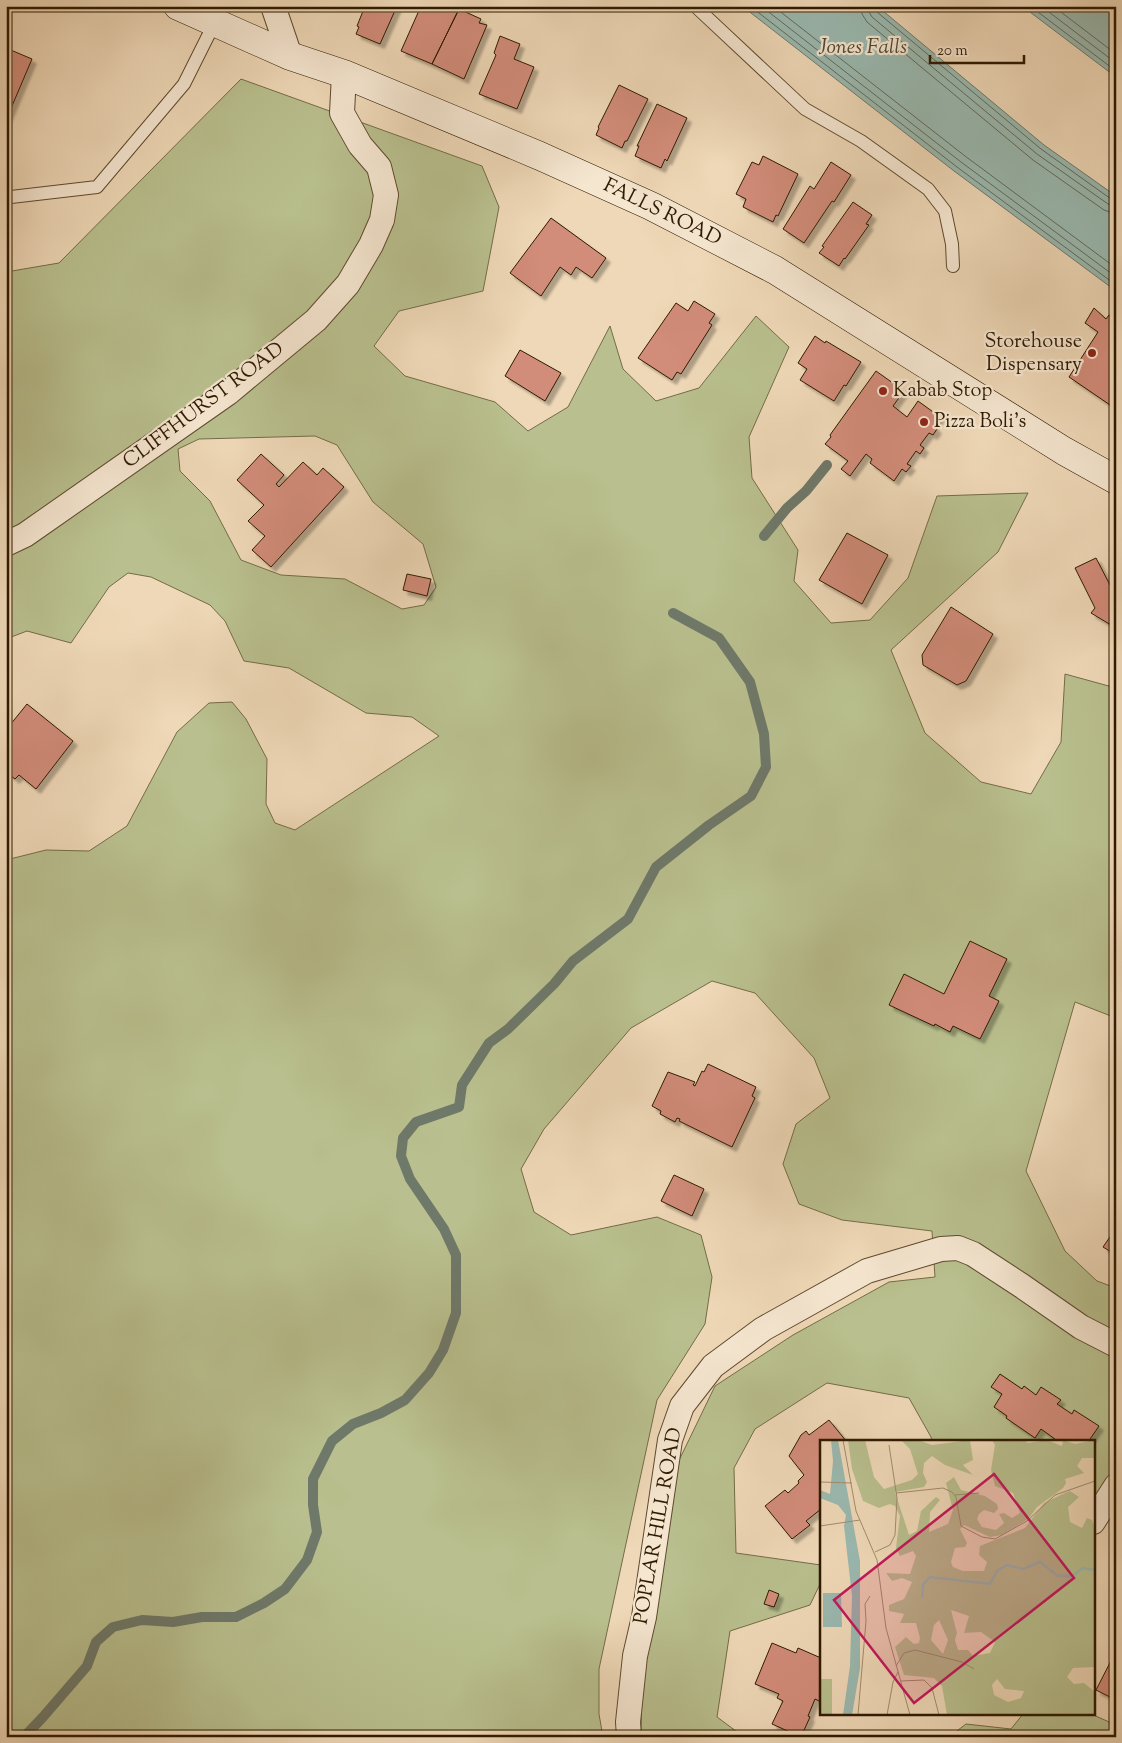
<svg xmlns="http://www.w3.org/2000/svg" width="1122" height="1743" font-family="'Sorts Mill Goudy',serif">
<defs>
<filter id="shadow"><feDropShadow dx="4.5" dy="4.5" stdDeviation="1" flood-color="#0004"/></filter>
</defs>
<rect width="100%" height="100%" fill="#efd8b7"/>
<filter id="stains"><feTurbulence type="fractalNoise" baseFrequency=".004" numOctaves="4"/><feColorMatrix values="0 0 0 0 .2 0 0 0 0 .09 0 0 0 0 .02 0 0 0 .5 -.17"/></filter>
<radialGradient id="worn" r=".72"><stop offset=".6" stop-color="#630" stop-opacity="0"/><stop offset="1" stop-color="#630" stop-opacity=".3"/></radialGradient>
<path fill="#b9bf8e" stroke="#746c47" fill-rule="evenodd" d="M241,79l241,87 17,41 -16,84 -84,20 -25,35 31,30 90,26 33,29 40,-24 42,-81 13,43 33,32 43,-13 57,-72 33,31 -40,90 3,41 46,72 -4,31 37,42 39,-3 38,-42 29,-82 91,-3 -30,59 -107,98 34,83 56,49 50,12 30,-52 4,-68 51,14v330l-41,-16 -49,169 39,80 32,30 19,7v195l-23,22v-63h-161l-1,-5 -22,-39 -82,-15 -72,46 -21,39 2,85 85,12v17l-11,23 -80,26 -13,86 27,20h-103l1,-53 27,-203 46,-95 78,-51 96,-53 46,-5 -3,-46 -90,-11 -43,-16 -16,-40 13,-40 34,-26 -16,-40 -59,-65 -43,-12 -81,47 -87,101 -23,40 13,43 37,23 86,-18 44,18 11,42 -7,47 -48,76 -58,269v45l4,23h-597v-877l40,-10 43,1 38,-25 50,-94 32,-29 23,-1 14,17 21,40 -1,45 9,19 20,7 144,-94 -27,-19 -46,-4 -77,-45 -45,-7 -19,-40 -15,-16 -59,-28 -23,-4 -19,14 -38,56 -44,-12 -21,8v-367l53,-9zM315,436l22,9 36,57 50,42 13,43 -12,18 -22,4 -57,-30 -64,-4 -40,-15 -31,-59 -30,-30 -2,-22 21,-10z
M1023,1714h68l25,11v12h-167l17,-13 45,5z"/>
<path fill="#9ab9b0" stroke="#6f796a" d="M742,6h135l167,139 72,51v95l-162,-120z
M1022,6h94v71z"/>
<g fill="none" stroke-linecap="round" stroke-linejoin="round">
<path stroke="#646a58" stroke-width="1" d="M750,6l207,161 159,118
M761,6l200,156 155,115
M773,6l192,150 151,112
M861,6l1,8 5,8 166,138 71,50 12,4
M868,6l1,6 3,5 165,137 71,50 8,2
M875,6l2,6 164,137 70,50 5,1
M1030,6l86,65
M1041,6l75,57
M1053,6l63,48"/>
<path stroke="#6f796a" stroke-width="10" d="M764,536l23,-28 19,-17 21,-26
M24,1737l19,-20 44,-51 9,-24 17,-15 29,-7 31,2 29,-5h34l28,-14 21,-14 22,-29 10,-28 -4,-27v-26l19,-38 21,-17 28,-11 24,-13 24,-27 14,-23 13,-37v-58l-12,-26 -34,-50 -9,-23 2,-18 13,-16 43,-15 3,-22 27,-42 19,-14 46,-45 19,-23 55,-42 28,-52 53,-42 42,-29 15,-29 -2,-33 -14,-52 -31,-44 -46,-25"/>
</g>
<path fill="#d28c7a" stroke="#2f1a00" filter="url(#shadow)" d="M365,6h32l-17,38 -24,-10 3,-7 -2,-1z
M421,6h32l6,3 -27,55 -31,-13z
M459,9l22,10 -2,4 8,2 -23,54 -32,-15z
M500,36l20,8 -6,15 20,8 -17,42 -38,-15 17,-39 -2,-2z
M6,48l26,11 -26,61z
M619,85l29,14 -21,42h-2l-3,7 -26,-13 3,-7 -1,-1z
M657,104l30,14 -20,43 -2,-2 -4,9 -26,-12 4,-10h-2z
M763,156l35,18 -20,42 -2,-1 -3,7 -30,-15 3,-8 -10,-5 16,-32 7,3z
M831,162l20,13 -17,27 -2,-1 -28,42 -21,-14 27,-43 4,3z
M853,202l19,13 -6,9 3,1 -24,34 -1,-1 -5,8 -20,-13 5,-6 -2,-1z
M551,218l55,40 -14,20 -16,-11 -5,8 -11,-8 -19,29 -31,-23z
M694,301l21,13 -6,9 3,2 -31,49 -4,-2 -5,8 -34,-22 38,-55 12,8z
M1094,308l12,11 3,-4 7,5v89l-47,-32 29,-45 -13,-9z
M815,336l10,7 1,-2 35,21 -15,24 -2,-1 -10,16 -34,-21 7,-11 -9,-6z
M520,350l41,23 -16,28 -40,-25z
M876,371l28,20 -11,15 14,11 11,-16 22,16 -7,9 4,3 -4,6 -4,-2 -9,12 4,3 -4,6 -4,-3 -9,13 4,2 -5,6 -4,-3 -8,12 -24,-18 2,-4 -6,-5 -16,22 -9,-7 7,-8 -23,-17 6,-7 -1,-2z
M261,454l23,21 -8,9 3,3 24,-25 14,13 6,-7 21,19 -73,80 -19,-17 13,-14 -17,-15 16,-16 -27,-25z
M847,533l41,22 -26,49 -43,-24z
M1096,558l14,27 6,-2v45l-25,-15 4,-5 -20,-40z
M407,574l24,5 -4,17 -24,-6z
M951,607l42,27 -27,47 -9,4 -34,-20 -1,-10z
M27,704l46,37 -37,48 -17,-14 -4,4 -9,-7v-50l4,3z
M970,941l37,18 -18,37 10,5 -19,38 -27,-13 -3,6 -15,-8 -1,2 -45,-21 15,-31 40,20z
M708,1064l48,23 -4,9 3,2 -23,49 -53,-26 1,-2 -3,-1 -2,4 -15,-8 1,-3 -9,-5 16,-34 27,10 -2,3 2,1 7,-15 2,1z
M674,1175l30,14 -12,27 -31,-15z
M1116,1228v27l-13,-8z
M1000,1374l22,15 2,-3 12,9 5,-8 20,13 -4,4 15,10 2,-4 25,16 -11,16h-29l-18,-13 -6,9 -29,-20 1,-2 -13,-9 8,-13 -11,-7z
M829,1420l18,22h-26v67l-15,12 4,4 -18,14 -27,-33 20,-16 3,3 11,-10 -1,-2 6,-6 -15,-19 12,-21 5,-4 3,4z
M769,1590l10,4 -5,13 -10,-3z
M772,1643l24,10 2,-5 23,10v44l-6,-3 -7,17 2,1 -9,20 -29,-13 11,-23 -6,-3 2,-4 -24,-10z
M1116,1651v49l-20,-10z"/>
<g fill="none" stroke-linecap="round" stroke-linejoin="round">
<defs>
<path id="lane" d="M695,6l110,103 56,32 67,48 17,22 7,33 1,22
M6,195l5,2 86,-10 87,-103 31,-62"/>
<path id="street" d="M273,6l17,50
M6,544l19,-9 203,-142 88,-73 32,-36 23,-39 11,-25 4,-25 -7,-28 -19,-22 -18,-32 2,-39
M1093,1522l23,-36
M629,1737l-1,-15 7,-66 9,-39 26,-177 12,-34 31,-40 50,-37 104,-58 74,-22 17,-1 15,6 49,32 59,41 35,18"/>
<path id="secondary" d="M178,6l112,50 54,18 196,82 111,50 124,64 289,181 52,29"/>
</defs>
<use href="#lane" stroke="#5f4a2e" stroke-width="14"/>
<use href="#street" stroke="#5f4a2e" stroke-width="26"/>
<use href="#secondary" stroke="#2f1a00" stroke-width="29"/>
<use href="#lane" stroke="#f5e6d0" stroke-width="12"/>
<use href="#street" stroke="#f5e6d0" stroke-width="24"/>
<use href="#secondary" stroke="#f5e6d0" stroke-width="28"/>
</g>
<g fill="#8f2418" stroke="#f5e6d0" stroke-width="2">
<circle cx="1092" cy="353" r="5"/>
<circle cx="883" cy="391" r="5"/>
<circle cx="924" cy="422" r="5"/>
</g>
<g text-anchor="middle" dominant-baseline="central" stroke-width="4.5" stroke-linejoin="round" paint-order="stroke">
<g font-size="20" fill="#2f1a00" stroke="#f5e6d0">
<text transform="translate(662 213) rotate(26)">FALLS ROAD</text>
<text transform="translate(204 406) rotate(-37)">CLIFFHURST ROAD</text>
<text transform="translate(659 1526) rotate(-80)">POPLAR HILL ROAD</text>
</g>
<g font-size="20" fill="#2f1a00" stroke="#f5e6d0" text-anchor="start">
<text x="1082" y="342" text-anchor="end">Storehouse<tspan x="1082" dy="23">Dispensary</tspan></text>
<text x="893" y="391">Kabab Stop</text>
<text x="934" y="422">Pizza Boli's</text>
</g>
<g font-size="21" font-style="italic" fill="#4f4a35" stroke="#f5e6d0">
<text x="863" y="48">Jones Falls</text>
</g>
</g>
<g transform="translate(820 1440)">
<rect width="275" height="275" fill="#efd8b7"/>
<path d="M28,0h17l9,37 10,12 28,-9 6,-6 -8,-25 -9,-9h17l14,5 38,-5 3,20 -10,5 10,10 -28,-10 -13,-9 -8,7 -1,10 4,9 -3,5 -29,5 14,43 8,-4 4,-20 15,-14 4,3 -10,12 -1,20 19,-8 5,-14 -7,-27 8,-6 7,13 24,6 12,8 1,5 -4,4 -10,-3 -5,4 -2,5 5,8 14,3 8,-7 -5,-9 5,-1 8,5 8,-5 -7,-20 -18,-7 -4,-16 4,-25 -3,-5h32l4,3 19,-3 15,6 1,-6 12,4 20,-4v18h-13l-5,8 7,7 -19,6 1,4 -3,5 -26,19 -9,12 -26,16 -12,2 -26,-12 -4,4 7,14 -2,4 -10,1 -4,14 2,5 10,4h21l3,-9 -8,-7 1,-9 45,-18 19,-25 21,-10 5,-2 9,6 -11,10 2,15 12,6 5,-10 5,2 3,8v139l-22,1 -6,9 7,7 10,-1 11,9v23h-148l-5,-29 -8,-8 -30,-3 -9,-28 11,-10 8,7 5,-1 1,-5 -4,-15h-16l4,-9 -15,-3v-6l15,-6 8,-17 -10,-4 -10,3 -6,-8 24,1 6,-18 -3,-5 -13,5 -4,-8 4,-32 -5,-10 -5,-2 -11,4 -16,-7 -11,-32zM131,170l18,6 -5,17 17,-1 14,10 -5,11 -17,3 -5,-6h-10l-3,-10 2,-7zM119,180l9,20 -5,14 -12,-14 3,-15zM177,239l8,10 19,2 -3,7 -13,4 -14,-7 -2,-10zM0,239h12v36h-12z" fill="#b9bf8e" fill-rule="evenodd"/>
<path d="M11,0h7l22,121v107l-8,47h-9l7,-49 2,-70 -8,-70 2,-11 -8,-10 -18,-7v-8l10,4 3,-33zM3,153h18l1,34h-19z" fill="#9ab9b0"/>
<path fill="none" stroke="#9ab9b0" stroke-width="2.5" d="M102,157l1,-12 7,-8 60,7 7,-13 10,-6 16,4 17,-7 18,14h14l11,-8 12,2"/>
<path fill="none" stroke="#a28c6e" stroke-width="1" d="M23,0l13,71 21,49 9,68 24,87M0,42l32,1M76,53l47,-5 9,4 4,5 5,29 21,11 13,2 32,-18 28,-26 40,-14M135,55l24,-2M0,86l40,-6M55,112l15,-7 5,-10 2,-37 -8,-53M76,226l8,-13 11,-3 47,12 12,7M81,241l23,-1 8,8 7,27M38,275l8,-94 -1,-17 5,-8M67,275l6,-33 5,-10"/>
<path fill="#c2185b" fill-opacity="0.15" stroke="#c2185b" stroke-width="2.5" d="M174,34l80,104 -160,125 -80,-103z"/>
<rect width="275" height="275" fill="none" stroke="#2f1a00" stroke-width="2.5"/>
</g>
<rect width="1122" height="1743" fill="none" stroke="#efd8b7" stroke-width="25"/>
<rect x="8" y="8" width="1107" height="1728" fill="none" stroke="#2f1a00" stroke-width="2.5"/>
<rect x="12" y="12" width="1097" height="1718" fill="none" stroke="#2f1a00"/>
<path d="M930 55v8h94v-8" fill="none" stroke="#2f1a00" stroke-width="2.5"/>
<text x="937" y="55" font-size="15" fill="#2f1a00" stroke="#f5e6d0" stroke-width="4" paint-order="stroke">20 m</text>
<rect width="100%" height="100%" filter="url(#stains)"/>
<rect width="100%" height="100%" fill="url(#worn)"/>
</svg>
